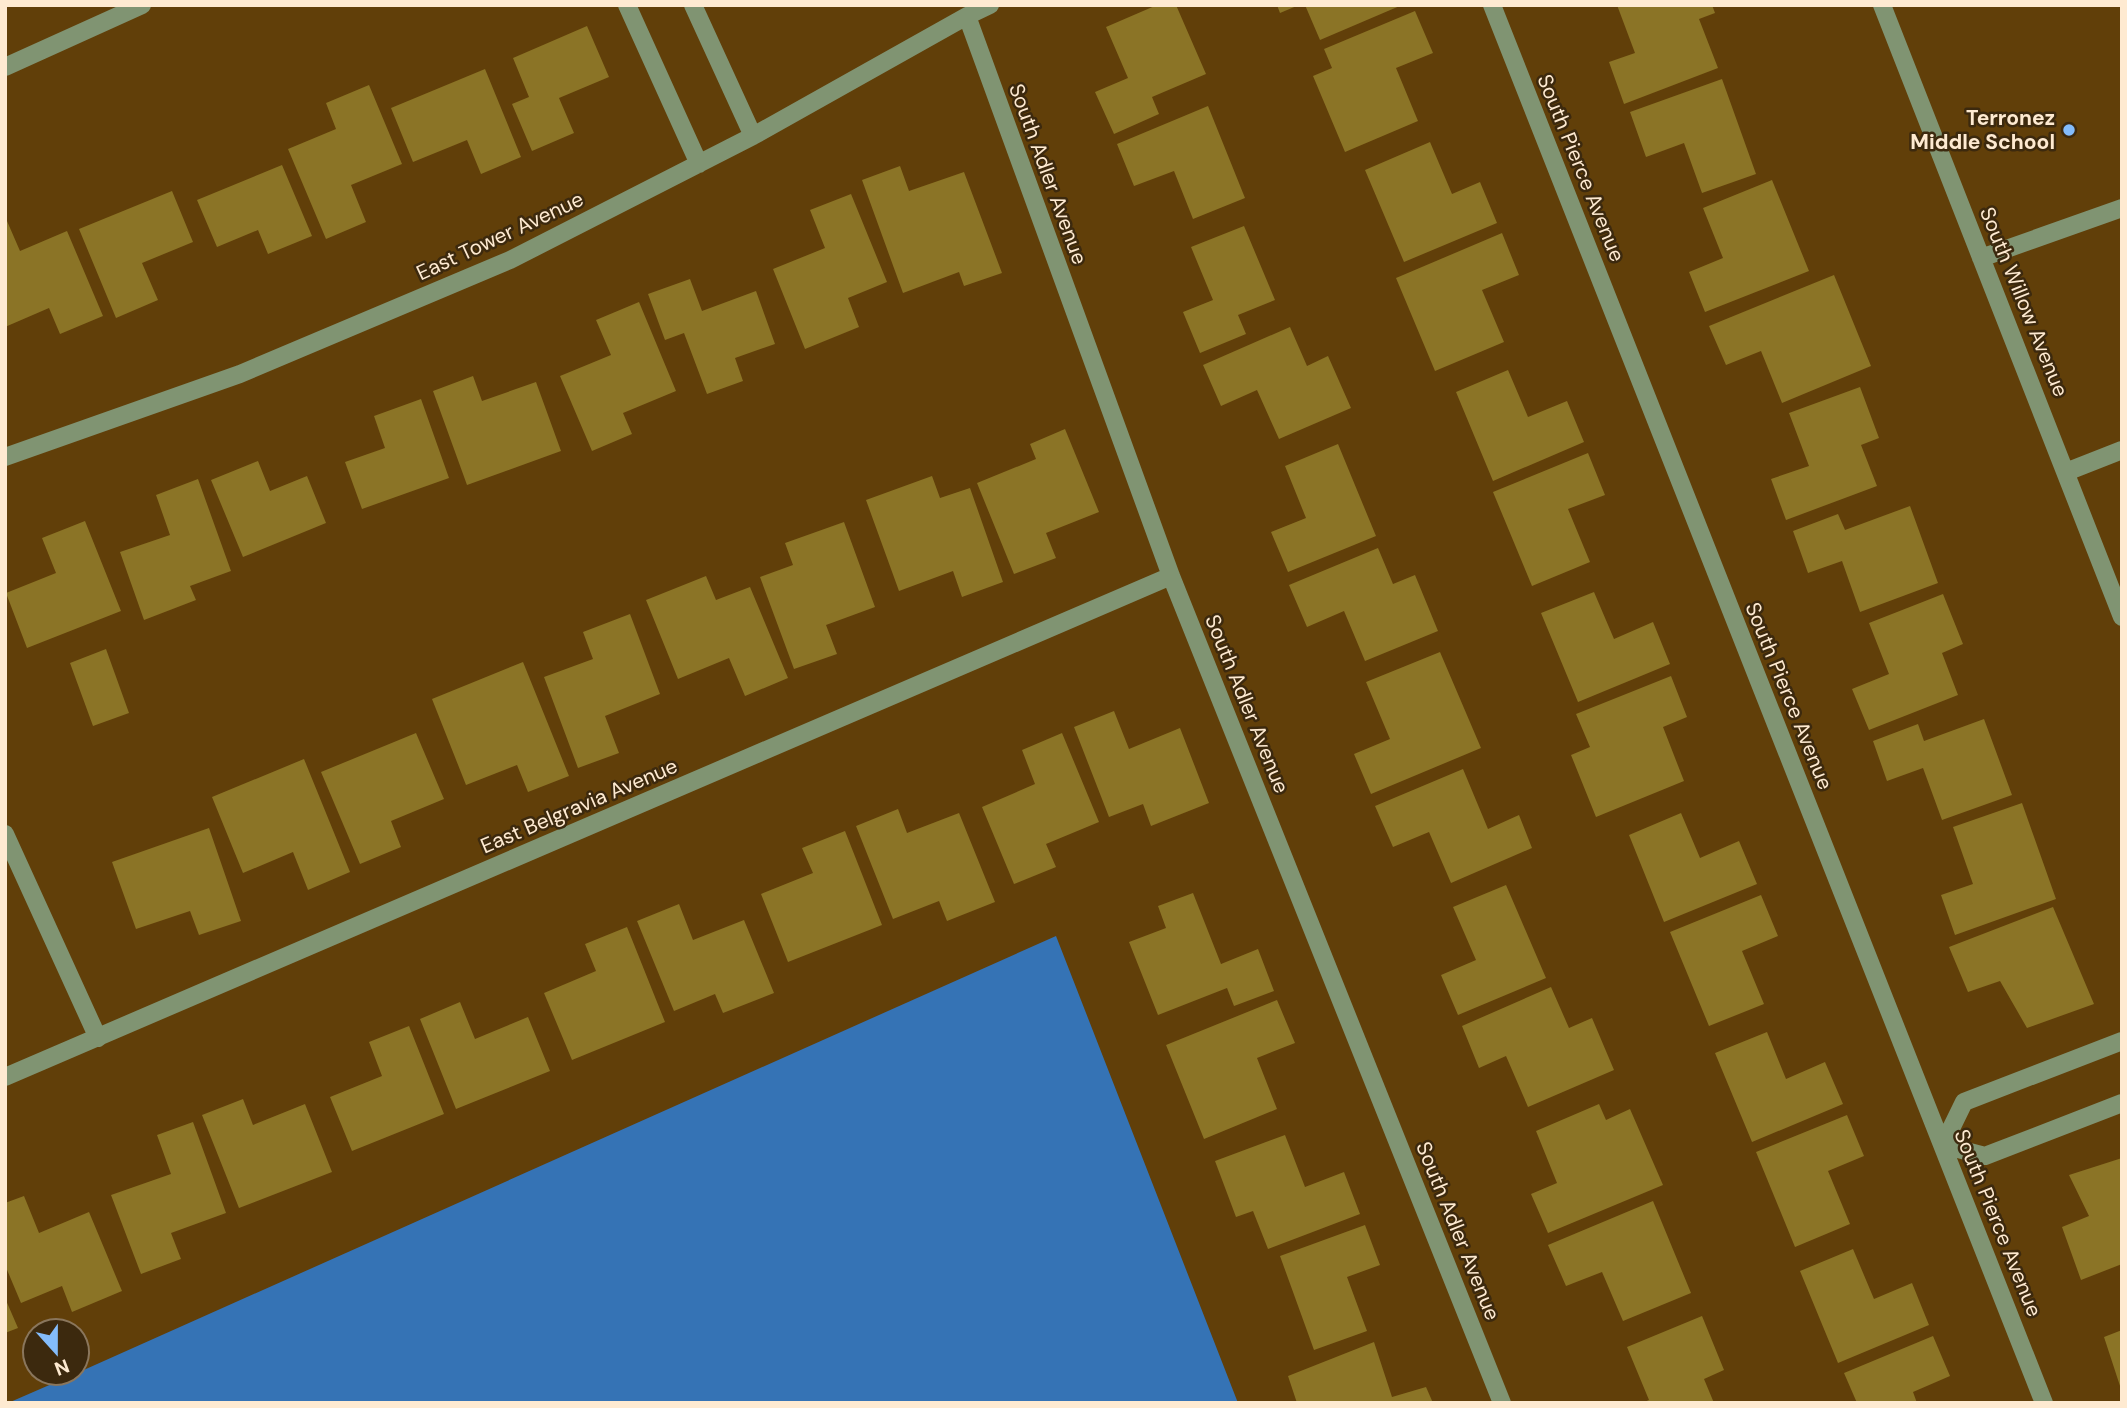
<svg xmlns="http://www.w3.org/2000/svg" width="2127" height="1408" font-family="'DM Sans',sans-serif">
<rect width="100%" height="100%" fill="#613f09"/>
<path fill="#3573b5" d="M1056,936l182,467h-1230l69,-30z"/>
<path fill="#8b7426" d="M1157,5h19l30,69 -54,23 7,17 -45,20 -19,-42 33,-14 -22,-51z
M1277,5h22l-19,8z
M1305,5h97l-82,35z
M1617,5h95l3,8 -16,6 19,49 -94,36 -15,-42 26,-9z
M1415,11l18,42 -37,15 22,53 -73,31 -32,-76 19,-8 -8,-19z
M587,26l22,51 -50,21 15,35 -42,18 -20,-47 17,-7 -16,-39z
M485,69l36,88 -40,17 -14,-34 -54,22 -22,-54z
M1722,79l34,95 -54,19 -18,-50 -38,14 -16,-45z
M369,85l33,79 -51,21 15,37 -40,17 -38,-90 48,-20 -10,-26z
M1208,106l37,92 -52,21 -19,-48 -40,15 -17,-42z
M1430,142l22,52 28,-12 17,41 -93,39 -39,-92z
M282,165l30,71 -44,18 -10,-24 -41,17 -20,-47z
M900,166l9,25 55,-19 38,101 -38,13 -5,-14 -56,21 -41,-113z
M1772,180l37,91 -104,41 -16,-40 34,-14 -20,-50z
M172,191l21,51 -51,21 16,37 -42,18 -37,-89z
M851,194l36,88 -39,16 11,29 -54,22 -32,-80 52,-21 -15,-38z
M7,221l13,30 47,-20 36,85 -43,18 -11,-26 -44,19v-105z
M1244,226l31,74 -37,15 8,19 -46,19 -17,-41 30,-12 -22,-53z
M1502,233l17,42 -37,15 22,52 -69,29 -39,-93z
M1834,275l37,91 -89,37 -21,-52 -35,14 -17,-39z
M690,279l12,32 54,-20 19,53 -40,14 8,23 -36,13 -23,-61 -19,7 -17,-46z
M639,302l37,89 -53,22 9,21 -40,17 -32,-75 51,-21 -15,-35z
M1290,327l17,39 21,-10 23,52 -72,31 -22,-49 -36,16 -18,-41z
M1508,370l20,47 39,-16 17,41 -91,39 -37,-89z
M473,376l9,25 54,-19 25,69 -94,34 -34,-94z
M1860,387l19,51 -18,7 16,41 -91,34 -15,-41 38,-13 -20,-53z
M421,399l28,79 -87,31 -17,-47 40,-14 -11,-32z
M1065,429l34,83 -53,21 10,25 -42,16 -37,-91 59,-24 -6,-15z
M1338,444l38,92 -88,36 -17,-40 35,-14 -21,-52z
M1588,453l17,42 -37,14 22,53 -58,24 -39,-94z
M258,461l12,30 37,-15 19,47 -83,34 -32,-77z
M932,476l8,22 30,-10 33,94 -41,15 -9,-26 -54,20 -33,-91z
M198,479l33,92 -41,15 6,14 -52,20 -24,-68 50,-17 -14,-40z
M1910,506l28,77 -78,29 -18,-51 -34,12 -15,-42 45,-17 7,16z
M85,521l36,90 -94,37 -21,-55 50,-20 -14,-35z
M844,522l31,85 -49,18 11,29 -43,15 -34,-92 33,-12 -8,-22z
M1378,548l15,36 22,-9 23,56 -73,30 -21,-50 -37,16 -18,-42z
M706,576l10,24 34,-13 38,91 -43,18 -16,-38 -51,21 -32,-79z
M1594,592l20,47 39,-17 17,42 -92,38 -37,-89z
M1943,594l20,50 -21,9 16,42 -89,35 -17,-41 37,-15 -20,-51z
M630,614l30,80 -55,22 14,37 -41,15 -34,-91 49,-18 -10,-27z
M106,649l23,64 -36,13 -23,-63z
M1440,652l41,96 -110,46 -17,-40 36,-15 -24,-57z
M523,662l46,114 -41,16 -11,-27 -51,20 -34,-86z
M1671,676l16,41 -24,10 21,54 -88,36 -25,-62 19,-8 -14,-33z
M1114,711l15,38 51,-21 29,75 -58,23 -8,-22 -34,13 -35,-90z
M1984,719l28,76 -70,25 -19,-52 -36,13 -14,-40 45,-17 6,17z
M416,733l28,66 -53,22 10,26 -41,17 -39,-92z
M1062,733l37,89 -53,22 10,23 -42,17 -32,-77 53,-23 -13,-34z
M304,759l46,113 -42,18 -15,-38 -50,21 -31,-76z
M1463,769l25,60 31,-14 13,33 -81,35 -22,-51 -36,15 -18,-41z
M2022,803l34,96 -101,36 -14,-40 32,-11 -20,-57z
M898,809l9,24 52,-20 36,89 -48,19 -8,-20 -46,18 -37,-93z
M1681,813l19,45 39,-17 18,43 -93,38 -35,-87z
M209,828l32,93 -42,14 -9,-24 -54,18 -24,-67z
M845,831l37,94 -94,37 -27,-68 52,-21 -11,-25z
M1506,885l40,93 -88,37 -17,-40 35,-15 -23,-53z
M1193,893l28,71 37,-15 16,42 -40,15 -7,-18 -69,27 -29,-73 37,-14 -8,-22z
M1761,895l17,41 -36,15 22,53 -55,22 -39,-94z
M679,904l14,36 51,-20 30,73 -51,20 -8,-19 -41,17 -37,-90z
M2053,907l41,97 -67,24 -27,-47 -32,11 -19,-45z
M627,927l38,95 -93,38 -28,-67 52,-22 -11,-27z
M1551,987l18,41 23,-10 22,52 -86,37 -22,-51 -27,12 -17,-42z
M1277,1000l18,43 -38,15 20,51 -73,30 -38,-94z
M460,1002l15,37 53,-22 22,54 -94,38 -36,-90z
M409,1026l35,88 -92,37 -22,-54 52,-21 -13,-34z
M1767,1032l19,47 39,-17 18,42 -91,38 -37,-89z
M243,1099l10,26 52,-21 27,68 -93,36 -37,-93z
M1599,1104l7,16 24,-11 33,76 -115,48 -17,-39 26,-11 -21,-52z
M1847,1115l17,41 -36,15 22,53 -55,23 -39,-95z
M193,1122l33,91 -55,20 10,26 -40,15 -30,-79 60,-21 -14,-39z
M1285,1135l20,52 39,-15 16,42 -92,35 -15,-38 -17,6 -21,-56z
M2122,1158v106l-41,16 -19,-53 27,-11 -20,-41z
M24,1196l15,37 50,-21 33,79 -50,21 -10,-26 -41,17 -16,-38v-62z
M1653,1201l38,92 -68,28 -21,-49 -36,14 -18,-41z
M1365,1225l15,40 -33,12 20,54 -53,19 -34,-94z
M1853,1249l21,50 38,-16 17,42 -91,38 -38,-92z
M5,1298l13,30 -13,5z
M1702,1316l22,54 -20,9 10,24h-72l7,-3 -22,-53z
M2122,1330v59h-1l-17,-52z
M1933,1336l17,40 -37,16 4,11h-60l-13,-30z
M1374,1342l18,55 34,-10 7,16h-136l-9,-27z"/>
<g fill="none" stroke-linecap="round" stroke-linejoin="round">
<path stroke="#809472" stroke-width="18" d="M627,5l72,159
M693,5l60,131
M1492,5l552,1398
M1882,5l240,612
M967,16l204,560 331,827
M5,67l137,-62
M1981,258l141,-50
M5,457l235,-83 270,-114 243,-124 214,-120 23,-11
M2066,472l56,-22
M5,834l93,204
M2122,1041l-158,61 -21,43 42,11 137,-53
M5,1077l1166,-501"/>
</g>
<circle fill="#84bcfb" stroke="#3c290e" stroke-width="2.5" cx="2069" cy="130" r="7"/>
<g text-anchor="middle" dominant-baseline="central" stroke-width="5" stroke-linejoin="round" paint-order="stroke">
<g font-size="21" font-weight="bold" fill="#feead1" stroke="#3c290e" text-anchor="end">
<text x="2055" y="118">Terronez<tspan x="2055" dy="24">Middle School</tspan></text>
</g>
<g font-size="21" fill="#feead1" stroke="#3c290e">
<text transform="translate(1581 168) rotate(68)">South Pierce Avenue</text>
<text transform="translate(1048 174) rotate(70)">South Adler Avenue</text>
<text transform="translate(500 236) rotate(-25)">East Tower Avenue</text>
<text transform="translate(2024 302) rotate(68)">South Willow Avenue</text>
<text transform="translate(1789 696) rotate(68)">South Pierce Avenue</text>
<text transform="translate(1247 704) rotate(68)">South Adler Avenue</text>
<text transform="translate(579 806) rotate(-23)">East Belgravia Avenue</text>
<text transform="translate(1998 1223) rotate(68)">South Pierce Avenue</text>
<text transform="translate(1458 1231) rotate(68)">South Adler Avenue</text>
</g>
</g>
<rect width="2127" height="1408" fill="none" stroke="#feead1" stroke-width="14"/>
<g transform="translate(56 1352) rotate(159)"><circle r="33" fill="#3c290e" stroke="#8a765c" stroke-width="2"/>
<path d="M0-5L12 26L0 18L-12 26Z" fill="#84bcfb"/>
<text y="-10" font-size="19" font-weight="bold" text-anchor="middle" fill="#feead1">N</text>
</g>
</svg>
